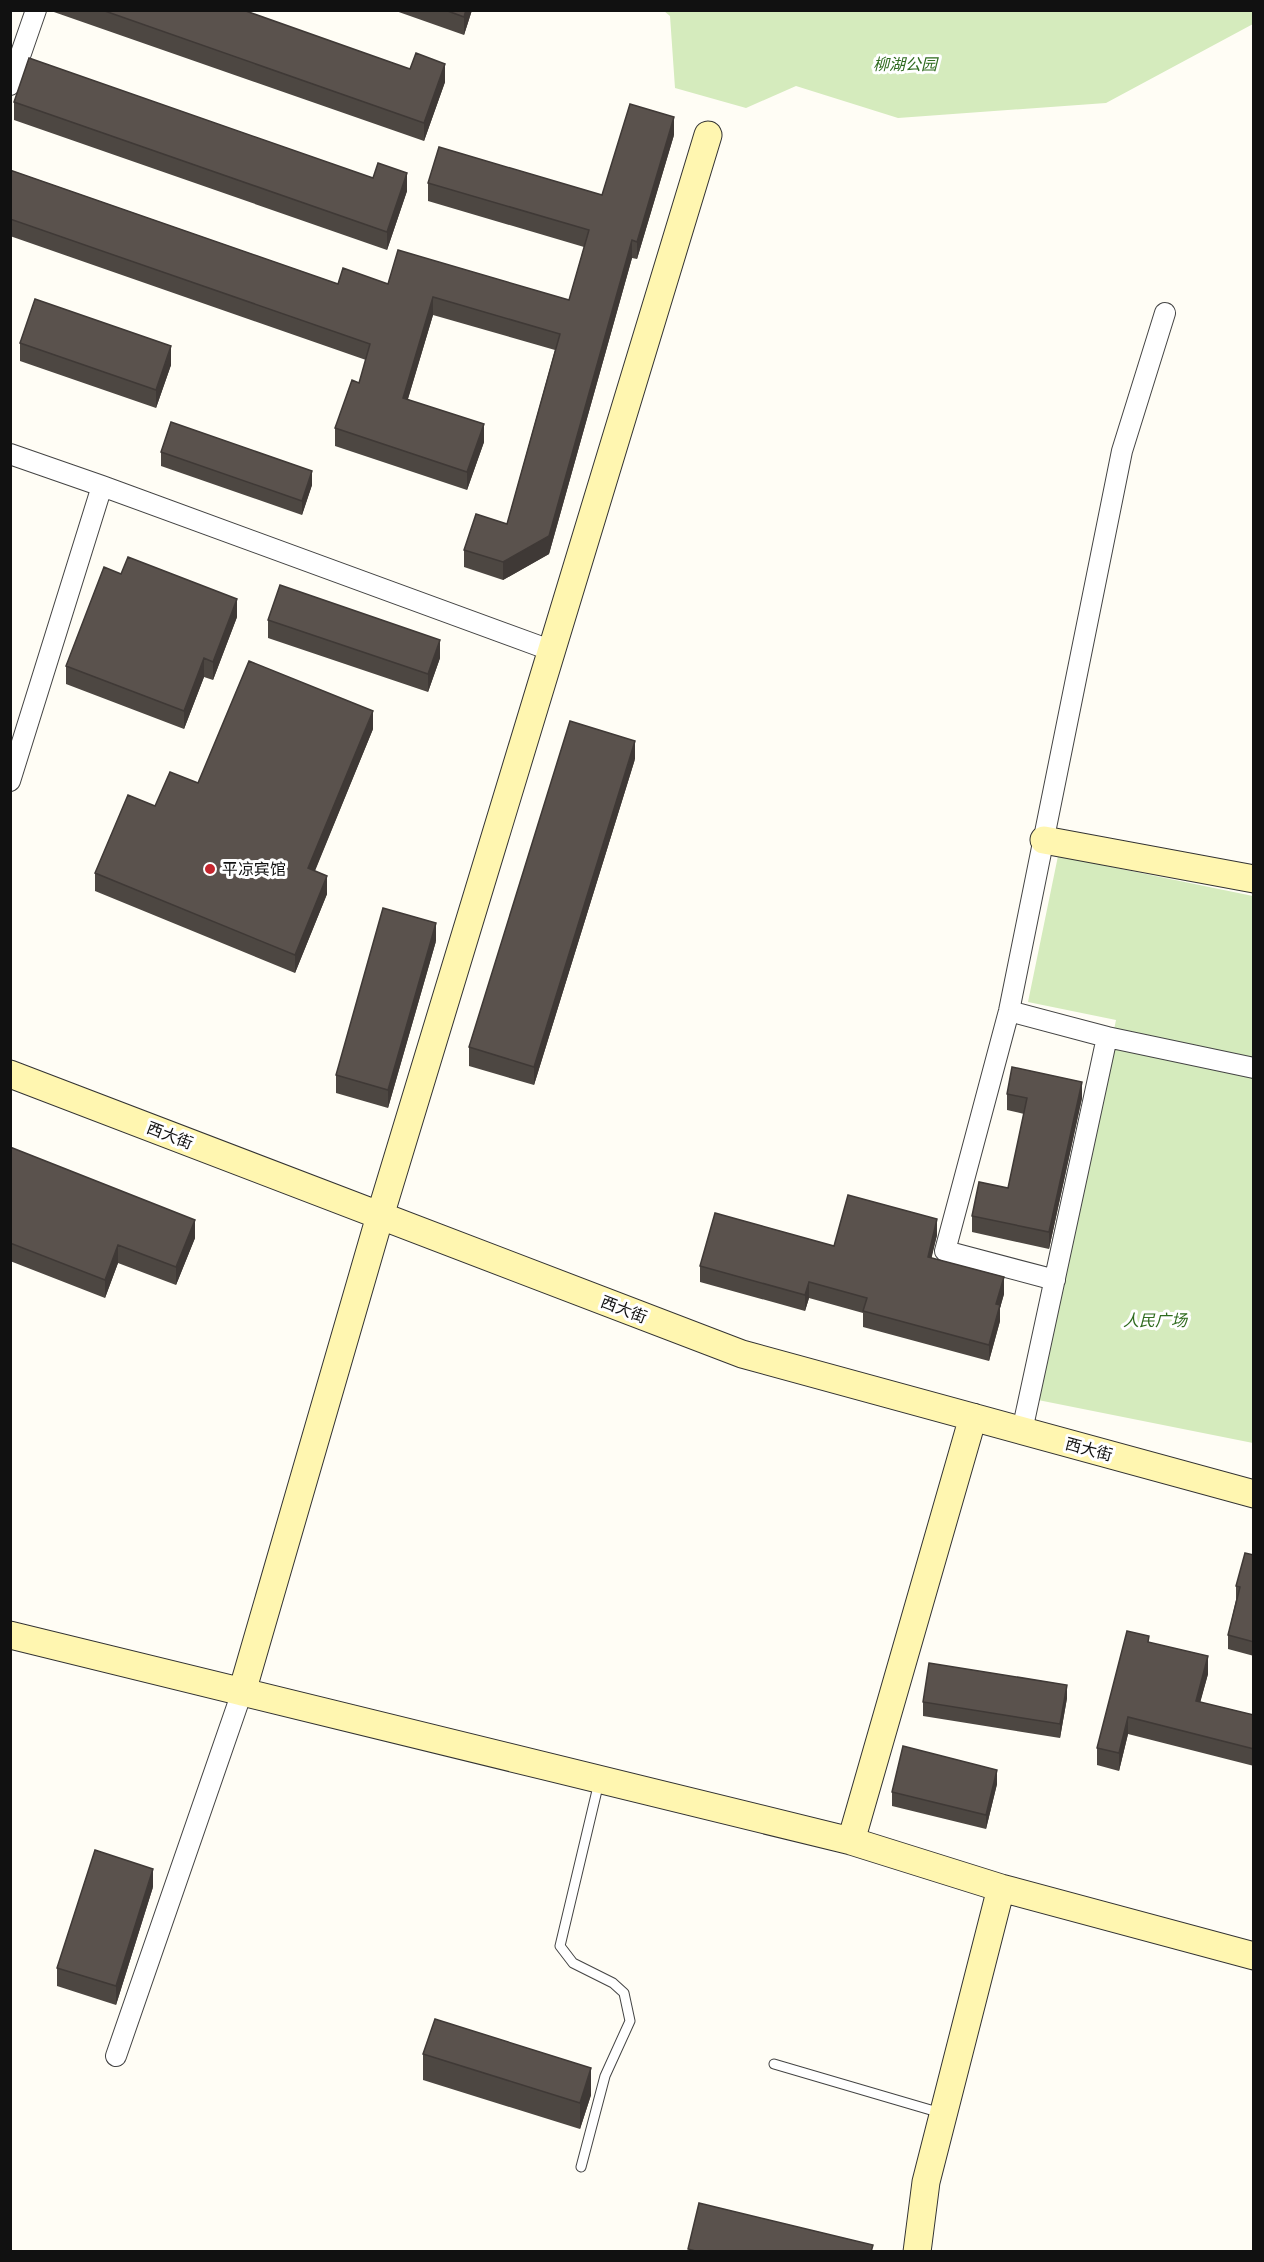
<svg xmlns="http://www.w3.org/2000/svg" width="1264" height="2262" font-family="'Libre Baskerville','Noto Sans SC',serif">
<rect width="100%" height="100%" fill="#fffdf5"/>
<path fill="#d5ebbd" d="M1253,10v14l-147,79 -208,15 -102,-32 -50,22 -71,-20 -5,-72 -6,-5z
M1058,856l195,40v547l-215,-43 78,-380 -88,-18z"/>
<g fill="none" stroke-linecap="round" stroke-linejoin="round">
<defs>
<path id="lane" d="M774,2064l167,49
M581,2167l24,-91 25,-55 -6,-28 -11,-10 -40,-20 -13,-17 39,-164"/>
<path id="street" d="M10,85l26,-75
M10,454l92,32 448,164
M10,781l92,-295
M1009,1011l98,26 -85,394
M1107,1037l147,31
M1055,1280l-110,-29 64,-240 113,-560 43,-138
M116,2056l126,-364"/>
<path id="secondary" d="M1044,840l210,39
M10,1074l732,280 512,140
M10,1635l841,206 150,47 253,68
M242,1692l138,-476 328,-1081
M851,1841l122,-424
M917,2252l9,-70 75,-294"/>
</defs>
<use href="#lane" stroke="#444" stroke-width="11"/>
<use href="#street" stroke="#444" stroke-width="22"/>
<use href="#secondary" stroke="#333" stroke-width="29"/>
<use href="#lane" stroke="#fff" stroke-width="9"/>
<use href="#street" stroke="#fff" stroke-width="20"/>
<use href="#secondary" stroke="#fff6b0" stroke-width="27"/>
</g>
<path fill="#4d4742" d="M243,10l202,72 -21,59 -373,-130z
M393,10h79l-8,25z
M14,102l393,89 -20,59 -373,-130z
M674,135l-37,124 -5,-1 -83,296 -46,26 -39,-13v-17l43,-26 48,-174 -122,-35 -25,84 76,43 -17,48 -132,-44v-18l24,-45 7,-23 -356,-124v-66l328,114h50l181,16 15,-53 -156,-46v-18l174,12z
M20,343l151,22 -15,43 -136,-47z
M161,452l151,33 -10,30 -141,-49z
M237,617l-24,63 -9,-3 -20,52 -118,-45v-18z
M268,620l172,38 -12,34 -160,-54z
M373,729l-58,142 12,23 -32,79 -200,-82v-18l60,-67 43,-23z
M635,759l-101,326 -65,-19v-19z
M436,941l-48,167 -52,-15v-18z
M1007,1094l75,4 -33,151 -77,-17v-16l36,-28 16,-74 -17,-4z
M10,1147l185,91 -19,47 -58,-22 -13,35 -95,-37z
M937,1235l-6,23 73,36 -4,14v13l-11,40 -126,-34v-14l-54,-15 -4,13 -105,-29v-16l134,-20z
M1254,1555v101l-26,-7v-14l8,-35v-14z
M1149,1642l59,32 -8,28 54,13v51l-126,-32 -9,37 -22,-6v-17z
M1067,1698l-7,40 -137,-22v-14z
M997,1784l-11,45 -94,-23v-14z
M153,1887l-37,118 -59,-19v-18z
M423,2054l168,41 -11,34 -157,-49z"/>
<path fill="#3f3936" d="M466,10h6l-8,25v-18z
M445,64v18l-21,59v-18z
M674,117v18l-37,124v-17z
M407,173v18l-20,59v-18z
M632,240v18l-83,296 -46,26v-18z
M433,297v18l-30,100v-17z
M171,346v19l-15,43v-18z
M484,424v18l-17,48v-18z
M312,471v14l-10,30v-14z
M237,599v18l-24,63v-18z
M440,640v18l-12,34v-18z
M204,658v19l-20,52v-18z
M373,711v18l-65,158v-19z
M635,741v18l-101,326v-18z
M327,876v18l-32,79v-18z
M436,923v18l-48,167v-18z
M1082,1082v16l-33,151v-17z
M937,1219v16l-9,38v-16z
M195,1220v18l-19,47v-18z
M118,1245v18l-13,35v-18z
M1004,1277v17l-4,14v13l-11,40v-16l7,-41z
M809,1282v16l-4,13v-16z
M1208,1656v18l-12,44v-17z
M1067,1685v13l-7,40v-14z
M1128,1717v17l-9,37v-18z
M997,1770v14l-11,45v-14z
M153,1869v18l-37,118v-19z
M591,2068v27l-11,34v-26z"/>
<path fill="#5a524d" stroke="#3f3936" stroke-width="1.5" d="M102,10h141l167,59 6,-16 29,11 -21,59z
M445,10h21l-2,7z
M29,58l344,120 5,-15 29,10 -20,59 -373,-130z
M630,104l44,13 -37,125 -5,-2 -83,296 -46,26 -39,-12 12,-36 31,10 53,-190 -127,-37 -30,101 81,26 -17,48 -132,-44 17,-48 7,3 11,-39 -360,-125v-49l328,114 5,-16 45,16 10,-34 171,50 20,-70 -161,-47 11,-36 163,48z
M35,299l136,47 -15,44 -136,-47z
M171,422l141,49 -10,30 -141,-49z
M128,557l109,42 -24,63 -9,-4 -20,53 -118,-45 38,-99 17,7z
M280,585l160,55 -12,34 -160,-54z
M249,661l124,50 -65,157 19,8 -32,79 -200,-82 33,-78 27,11 15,-34 28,11z
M570,721l65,20 -101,326 -65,-20z
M383,908l53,15 -48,167 -52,-15z
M1012,1067l70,15 -33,150 -77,-16 7,-34 29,6 19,-90 -20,-4z
M10,1147l185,73 -19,47 -58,-22 -13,35 -95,-37z
M848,1195l89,24 -9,38 76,20 -8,27 4,1 -11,40 -126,-34 4,-13 -58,-16 -4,13 -105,-29 15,-53 119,33z
M1245,1553l9,2v87l-26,-7 12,-48 -4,-1z
M1127,1631l22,5 -1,6 60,14 -12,45 58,14v34l-126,-32 -9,36 -22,-5z
M929,1663l138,22 -7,39 -137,-22z
M903,1746l94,24 -11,45 -94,-23z
M95,1850l58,19 -37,117 -59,-18z
M435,2019l156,49 -11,35 -157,-49z
M699,2203l174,42 -2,7h-172l-11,-3z"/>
<circle fill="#c4262e" stroke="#fff" stroke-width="2" cx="210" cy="869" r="6"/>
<g text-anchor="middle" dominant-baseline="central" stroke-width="6" stroke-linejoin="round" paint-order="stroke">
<g font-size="16" font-style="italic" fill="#2f6b1f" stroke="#fff">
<text x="905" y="64">柳湖公园</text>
<text x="1155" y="1320">人民广场</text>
</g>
<g font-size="16" fill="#111" stroke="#fff" text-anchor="start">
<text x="222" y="869">平凉宾馆</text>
</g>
<g font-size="16" fill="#111" stroke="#fff">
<text transform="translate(170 1135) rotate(21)">西大街</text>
<text transform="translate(624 1309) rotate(21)">西大街</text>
<text transform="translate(1089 1449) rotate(15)">西大街</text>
</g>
</g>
<rect width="1264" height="2262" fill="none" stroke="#111111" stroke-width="24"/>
</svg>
